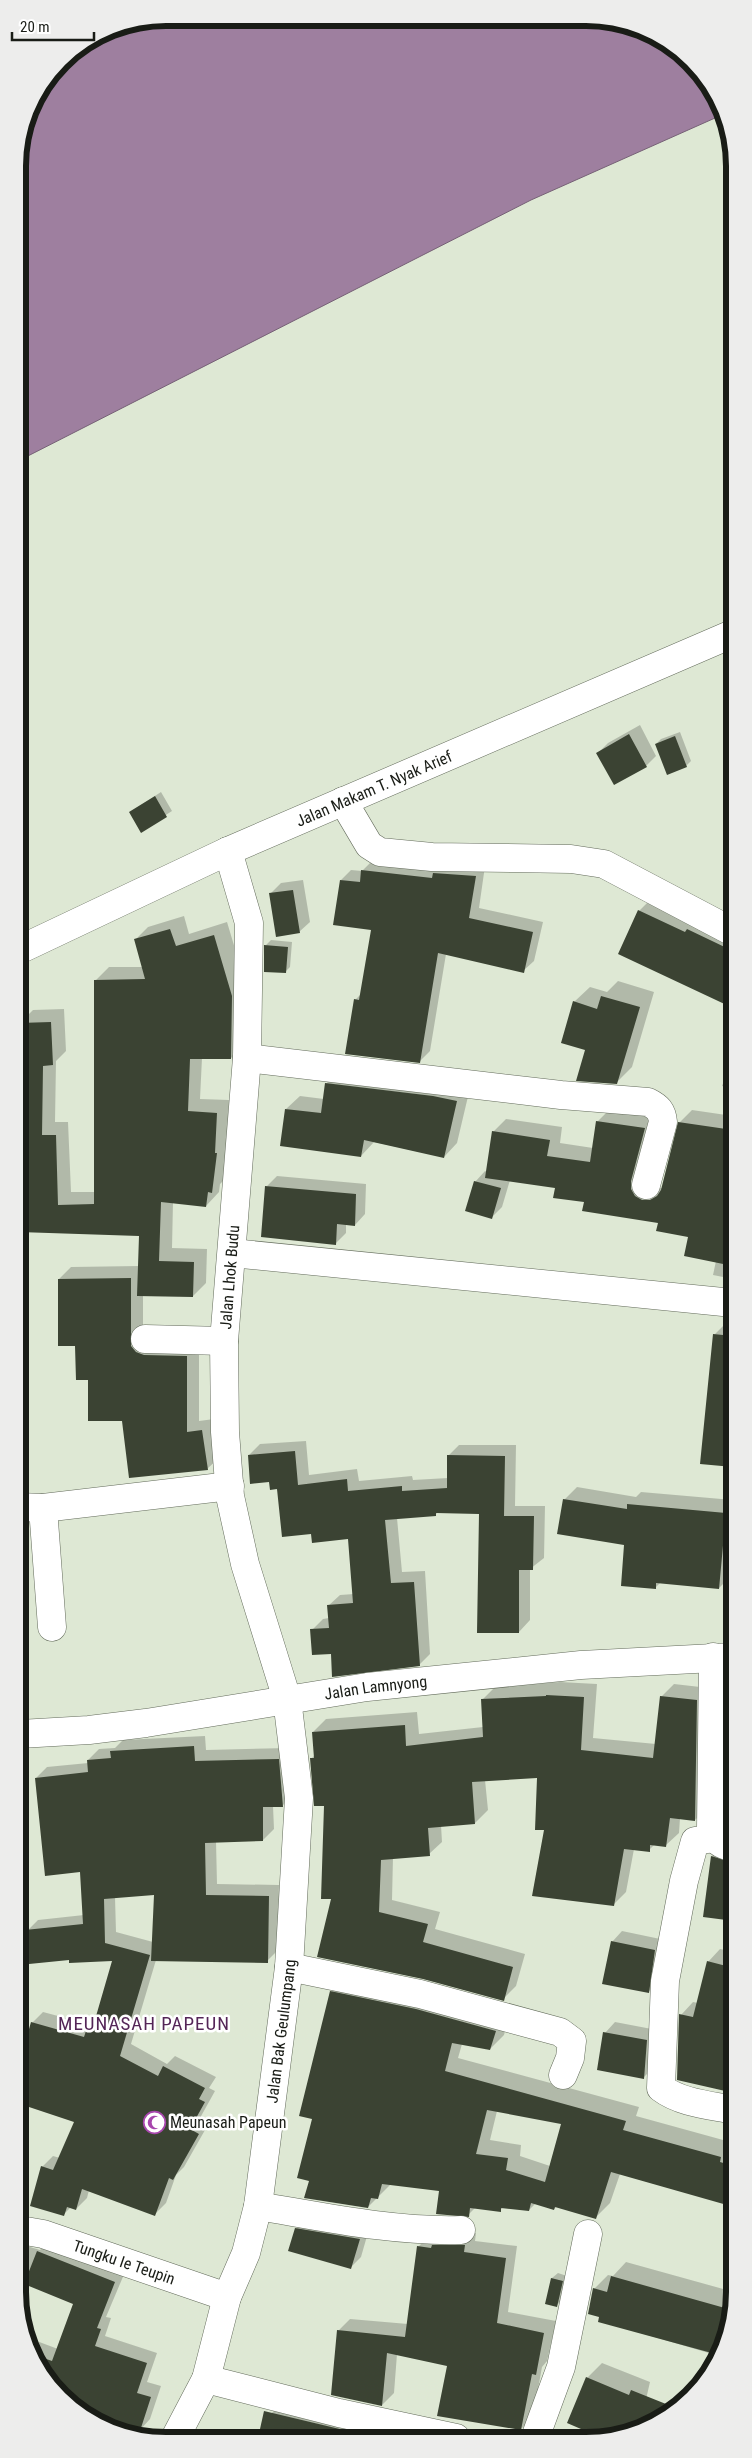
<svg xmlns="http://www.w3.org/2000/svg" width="752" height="2458" font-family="'Roboto Condensed',sans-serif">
<rect width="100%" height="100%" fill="#dee8d4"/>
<path fill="#9e7f9f" stroke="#766176" d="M166,18l449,2c14,6 30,10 43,17 29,14 56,48 66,77l-193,86 -513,261v-304l15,-56 28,-40 49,-32z"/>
<path fill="#0003" fill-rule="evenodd" d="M640,725l16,31 -10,10 -48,-13 10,-10z
M680,732l11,29 -5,5 -30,-22 5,-5z
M161,792l11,19 -31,20 -11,-19z
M373,860l112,6 -6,42 64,14 -9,39 -11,10 -77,-17 -16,97 -10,10 -65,-61 6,-6 11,-65 -31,-49 10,-10 11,1z
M303,880l7,42 -11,10 -29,-38 11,-11z
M653,897l80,34v74l-94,-94z
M184,916l5,18 38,-12 18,60 -1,63 -13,13h-29l-2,41 29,1 -4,79 -5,5 -1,8 -13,14 -33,-4 -1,46 35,1 -1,34 -13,13 -50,-1v39l56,10v77l15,-2 6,38 -13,12 -118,-90 -13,-35 -17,-65 12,-12 68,-1 1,-31 -121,-4v-210l4,-1 10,-10 31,-1 2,42 -10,10 -1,61h13l3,70h24l1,-212 13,-13h34l-8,-27 13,-13z
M271,940l21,2 -2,25 -5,5 -19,-27z
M618,981l36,11 -22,75 -16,16 -30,-34 -12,-47 16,-15 17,5z
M733,1057v33l-11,-4z
M339,1070l131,18 -13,55 -13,14 -70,-15 -13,14 -75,-47 14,-13 24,3 2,-15z
M610,1109l47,7 -1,72h7l16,-65 13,-13 41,6v163l-20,-4 3,-14 -27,-25 -30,-14 -74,-21 -29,-14 -46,-7 -8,27 -10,10 -17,-35 10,-11 2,1 6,-40 13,-13 56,8 -2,16 33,5 4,-26z
M277,1176l89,8 -1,30 -10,11 -9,-1v9l-11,11 -68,-58z
M727,1322l6,1v143l-32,-3 13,-128z
M306,1441l3,34 48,-6 2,12 53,-5 1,4 35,-2v-22l11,-11h57l-1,61h30l-1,52 -14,11v51l-11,12 -39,-119 -42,-1 -3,3 -38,3 5,54 23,-1 5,83 -11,11 -87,-12 -20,-23 11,-11 6,-1 -1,-12 12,-11 14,-1 -5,-57 -37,-4 -63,-78 11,-11z
M577,1487l59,10 5,-5 92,8 -1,75 -13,13 -58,-6 -6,6 -30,-44 -61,-44z
M560,1682l37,2 -4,54 63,6 5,-47 13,-13 35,4 -1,119 -13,13 -15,-2 -1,15 -13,12 -11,-1 -6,6 -15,-1 -8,43 -13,13 -68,-76 -6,-52 -54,3 3,30 -13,13 -34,2 1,17 -13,12 -36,3 -1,43 48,12 -5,17 90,25 -9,32 -13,13 -170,-101 -7,-93 -15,-46 4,-4 -2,-23 13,-13 91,-7 2,22 64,-7 -1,-27 13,-13z
M733,1692l1,138 -6,-4 1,-130z
M205,1736l1,14 83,-2 4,47 -11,11h-9l1,23 -11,11 -47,1 1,43 62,1 -1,65 -11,11 -111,-1 -25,84 36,20 8,-8 41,21 -7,11 6,3 -15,27 9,5 -25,44 -8,8 -10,28 -11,11 -66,-24 -2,8 -11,11 -5,-2 -7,7 -22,-47 11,-11 7,2 16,-37 -44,-98 11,-11 49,13 3,-3 19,-62 -44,-1 -43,-28 11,-11 46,-5 -3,-44 -45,-93 11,-11 41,-4v-3l11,-11 16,-1 8,-8zM155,1894l-2,48 -37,-10 -1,-35z
M725,1843l9,4v73l-29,-4 7,-60z
M622,1931l43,9 -6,42 -11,10 -36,-50z
M720,1949l14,3v140l-53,-77 12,-13 5,1 10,-41z
M345,1978l164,39 -5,18 -14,14 -28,-5 -4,14 181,49 -3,9 98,27v63l-114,-32 -10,29 -14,14 -39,-11 -3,3 -18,-6 -7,7 -25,-3 -4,3 -24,-3 -8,8 -27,-25 -50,-6 -23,23 -58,-27 4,-62 17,-126zM497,2111l65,12 -12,43 -30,-10 1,-11 -31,-5z
M615,2022l42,8 -3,37 -10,10 -39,-44z
M307,2218l62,11 -8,28 -10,10 -55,-38z
M476,2233l-1,8 42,5 -9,66 48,9 -9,40 -5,6 -9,50 -12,12 -73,-64 -51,-11 -3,39 -12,12 -44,-74 12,-12 58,5 10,-77 12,-12z
M49,2241l76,31 -19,45 5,1 -6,18 52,17 -10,29 14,4 -11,33 -10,11 -14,-5 -2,8 -32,-12 -31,-24 -28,-39 -7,-21 32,12 16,-46 -54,-22v-37l20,6z
M626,2262l108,30 -11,56 -4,8 -119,-35 1,-5 -7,-27 14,-14 5,1z
M558,2273l9,3 -5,24 -5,5 -11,-2 6,-25z
M602,2363l48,19 -6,26 -54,23 -3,-53z
M276,2409l123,29h-140l3,-16z"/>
<path fill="#3b4333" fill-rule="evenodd" d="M629,734l18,33 -33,18 -18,-32z
M675,736l12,31 -20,8 -12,-31z
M155,796l12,21 -26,16 -12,-21z
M361,870l71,8 1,-5 43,3 -7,42 64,14 -9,41 -86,-20 -18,110 -75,-9 9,-55 5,1 12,-70 -38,-5 7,-45 20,2z
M293,890l7,43 -24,4 -7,-44z
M638,910l47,22 2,-3 46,22v57l-115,-54z
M170,929l6,17 38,-11 18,61 -1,63h-41l-2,52 29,2 -2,40h2l-5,40 -4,-1 -2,15 -45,-5 -2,59 35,1 -1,35 -56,-1 2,-60 -120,-4v-153h2l-2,-56 32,-1 2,43 -10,1 -1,69h14l2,70 36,-1v-224l51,-1 -11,-40z
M264,945l24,2 -2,26 -22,-1z
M601,996l39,11 -23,77 -41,-3 9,-31 -24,-7 12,-42 24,8z
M325,1083l108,13 24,5 -13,57 -80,-18 -3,17 -81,-11 5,-37 36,4z
M596,1121l49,7 -14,53v8l4,7 7,4h8l7,-4 4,-6 17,-68 55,8v136l-49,-10 4,-19 -32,-6 2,-8 -76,-12 2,-9 -31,-4 2,-10 -70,-10 7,-47 58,9 -3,16 43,6z
M474,1181l27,7 -9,31 -27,-8z
M265,1186l91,8 -1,32 -18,-2 -1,21 -75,-8z
M131,1278v68l5,6 8,3 43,1v76l15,-2 6,40 -79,8 -7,-57h-34v-41h-12l-1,-34h-17v-67z
M713,1334l20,2v131l-33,-3z
M295,1451l3,34 49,-6 1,12 54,-5v5l45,-3v-33l58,1 -1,60h30l-1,54h-14v63h-42l2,-119 -43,-1v3l-51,4 6,63 23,-1 6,84 -88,11 -1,-23 -19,1 -2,-26 19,-1 -2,-23 26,-2 -5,-64 -36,4 -1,-9 -29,3 -5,-48 -7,1 -1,-8 -19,2 -2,-29z
M563,1499l64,10v-5l99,9 -7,76 -63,-6v6l-35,-3 3,-41 -67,-11z
M546,1695l38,2 -3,53 72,8 7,-62 37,4 -2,121 -25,-3 -4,29 -16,-2v7l-26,-3 -10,57 -82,-10 12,-66h-9l2,-52 -65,4 3,42 -47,4 2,28 -49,4 -2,52 49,12 -5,18 90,25 -9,34 -81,-22 -106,-22 14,-58h-10l3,-93h-10l-4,-48h4l-2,-26 93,-7 1,21 77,-9 -2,-38 65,-3z
M728,1703l6,1v128l-7,-5z
M194,1746l1,15 84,-2 4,48h-20v34l-58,2 1,52 63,1 -1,67 -117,-2 3,-66 -50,4 1,44 45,12 -30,101 38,20 5,-10 42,22 -6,11 6,3 -15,27 9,5 -26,46 -4,-2 -14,38 -73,-27 -6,21 -9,-3 -3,9 -34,-10 11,-40 12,4 21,-48 -54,-18v-43l11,-39 53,15 3,-9 5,2 20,-69 -43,2v-3l-40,4 -4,-34 58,-6 -3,-52 -35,4 -10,-98 53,-6 -1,-12 24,-2 -1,-7z
M711,1856l23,7v58l-31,-4z
M611,1941l44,9 -6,43 -47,-9z
M707,1961l27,7v125l-57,-13 2,-66 14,3z
M330,1991l86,18 80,22 -6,19 -38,-7 -7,28 181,50 -3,9 98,27 -1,5 14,4v41l-123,-35 -15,47 -41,-12 -1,3 -23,-7 -2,8 -28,-3v4l-31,-4 -1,9 -33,-3 3,-23 -57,-7 -4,15 -7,-1 -3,10 -64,-10 5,-17 -12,-3 15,-59 -13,-3zM487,2110l74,14 -16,58 -39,-12 2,-12 -32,-4z
M603,2032l44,8 -3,39 -47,-9z
M295,2228l65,11 -9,30 -63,-18z
M432,2245h33l-1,7 42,6 -9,65 47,10 -8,42 -4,-1 -11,56 -84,-14 10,-50 -60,-13 -5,53 -51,-11 6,-65 68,7 12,-91 14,2z
M37,2251l78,31 -18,46 4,1 -6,17 52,17 -10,30 14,4 -11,34 -21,-6 -1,5 -26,-9 -31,-24 -28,-39 -1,-4 20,7 21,-57 -49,-20z
M611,2276l121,34 -9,38 -4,7 -121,-33 1,-5 -11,-3 5,-26 14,4z
M551,2278l12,3 -6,26 -12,-3z
M586,2377l43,18 2,-5 45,18 -16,13 -45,17h-29l2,-6 -21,-9z
M264,2411l84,20 -2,7h-88z"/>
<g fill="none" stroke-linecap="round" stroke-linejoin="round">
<defs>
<g id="minor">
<path d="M343,801l26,44 11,7 52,5 139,2 33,5 129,68"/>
<path d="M247,1058l314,37 87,7c10,5 14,9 15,20l-17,63"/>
<path d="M232,1253l501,50"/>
<path d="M145,1339l79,2"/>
<path d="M19,1507l24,1 187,-22"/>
<path d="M43,1508l9,119"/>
<path d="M713,1657l-2,172c3,12 10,16 23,19"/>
<path id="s1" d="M20,1734l69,-4 57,-7 221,-36 214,-22 152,-8"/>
<path d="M714,1838l-19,3 -11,40 -19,100 -4,107c20,15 48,17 73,22"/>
<path d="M289,1967l131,27 140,38 12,9 -2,17 -7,17"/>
<path d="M258,2206c66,11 135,26 203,24"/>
<path id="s2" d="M20,2230l23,4 184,63"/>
<path d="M206,2379l133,34 117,25"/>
<path id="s3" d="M175,2438l31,-59 21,-82 19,-44 12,-47 31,-239 10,-169 -12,-99 -42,-135 -15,-68 -5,-64 -1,-91 23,-283 2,-135 -21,-72"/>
<path d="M535,2438l26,-71 27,-133"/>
</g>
<g id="tertiary">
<path id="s4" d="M19,950l209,-99 504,-217"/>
</g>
</defs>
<use href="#minor" stroke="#636b5b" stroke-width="29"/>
<use href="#tertiary" stroke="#636b5b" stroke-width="29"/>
<use href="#minor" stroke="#fff" stroke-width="28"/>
<use href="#tertiary" stroke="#fff" stroke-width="28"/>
</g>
<defs>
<symbol id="mosque-ring" viewBox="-11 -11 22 22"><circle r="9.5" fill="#fff" stroke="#a746ad" stroke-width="1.5"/><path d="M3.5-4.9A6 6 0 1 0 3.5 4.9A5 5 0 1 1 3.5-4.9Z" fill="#a746ad"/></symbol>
</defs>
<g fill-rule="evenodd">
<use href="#mosque-ring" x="142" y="2110" width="25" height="25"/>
</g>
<g text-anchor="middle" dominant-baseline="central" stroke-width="5" stroke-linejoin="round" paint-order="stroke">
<g font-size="16" fill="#191c16" stroke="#fff">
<text stroke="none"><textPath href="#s4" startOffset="390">Jalan Makam T. Nyak Arief</textPath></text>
<text stroke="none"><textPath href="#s3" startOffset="1188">Jalan Lhok Budu</textPath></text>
<text stroke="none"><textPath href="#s1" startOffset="359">Jalan Lamnyong</textPath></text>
<text stroke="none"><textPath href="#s3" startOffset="424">Jalan Bak Geulumpang</textPath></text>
<text stroke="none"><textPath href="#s2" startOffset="109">Tungku Ie Teupin</textPath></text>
</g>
<g font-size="16" fill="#191c16" stroke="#fff" text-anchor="start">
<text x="170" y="2122">Meunasah Papeun</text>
</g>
<g font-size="19" letter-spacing="1" fill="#542557" stroke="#fff">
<text x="144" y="2023">MEUNASAH PAPEUN</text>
</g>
</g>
<path d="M0 0H752V2458H0ZM166 26H586A140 140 0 0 1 726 166V2292A140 140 0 0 1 586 2432H166A140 140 0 0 1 26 2292V166A140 140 0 0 1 166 26Z" fill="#ededec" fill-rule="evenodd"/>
<path fill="none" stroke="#191c16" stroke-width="6" d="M166 26H586A140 140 0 0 1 726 166V2292A140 140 0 0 1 586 2432H166A140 140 0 0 1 26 2292V166A140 140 0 0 1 166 26Z"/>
<path d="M12 32v8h82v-8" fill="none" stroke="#191c16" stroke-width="2.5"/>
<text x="20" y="32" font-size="15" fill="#191c16" stroke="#ffffff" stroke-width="4" paint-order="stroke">20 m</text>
</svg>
